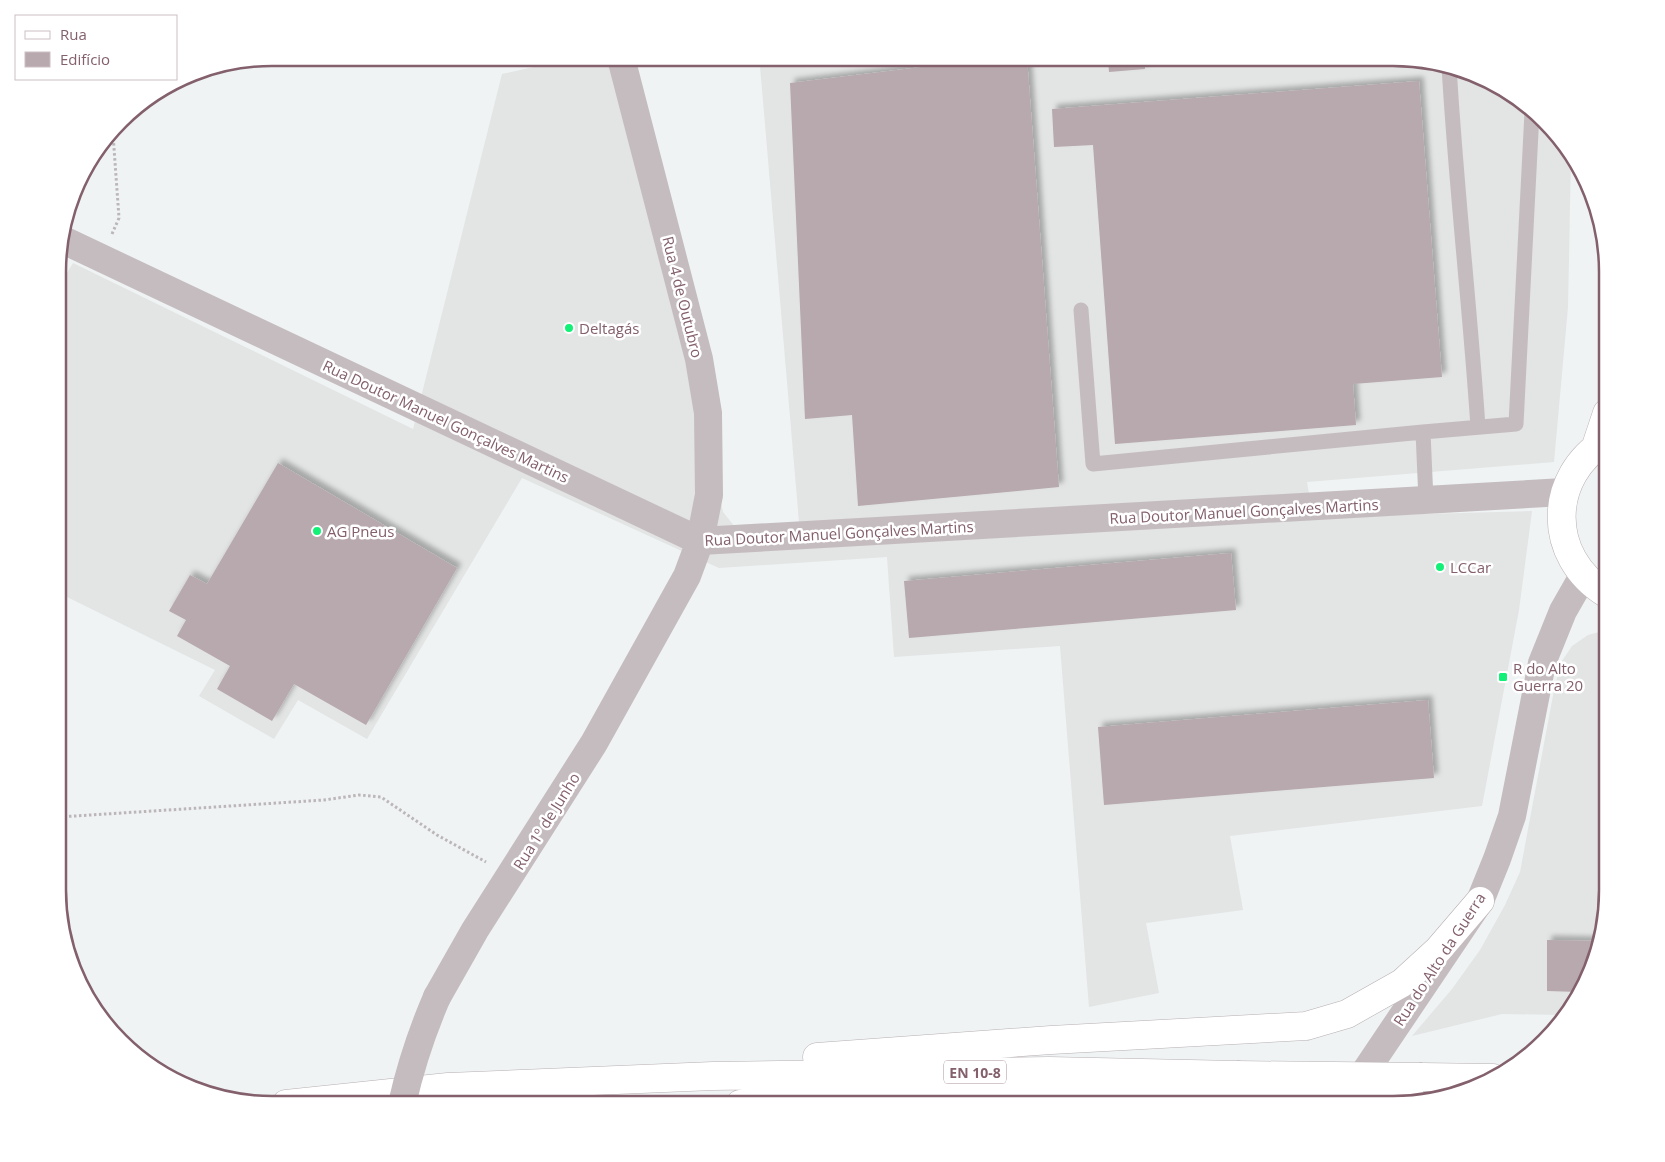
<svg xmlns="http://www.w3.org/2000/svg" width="1665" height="1162" font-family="'Open Sans',sans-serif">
<defs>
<filter id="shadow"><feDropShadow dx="4.5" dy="-4.5" stdDeviation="2.5" flood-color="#0004"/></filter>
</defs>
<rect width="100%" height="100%" fill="#eff3f4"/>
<path fill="#e3e4e4" d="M574,58h40l109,454 12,15 64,-5 -39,-456 80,-8h567l55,11 61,33 48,54 -3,151 -14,155 -247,20 6,35 219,-6 -13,99 -37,196 -252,30 13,74 -97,13 13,70 -70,14 -29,-361 -166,11 -7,-100 -168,11 -197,-90 -155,261 -69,-39 -24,39 -75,-43 16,-26 -156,-77v-307l14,-23 340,166 89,-355z
M1603,631l4,1v272l-11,55 -30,56 -64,-1 -90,22 40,-47 28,-39 25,-45 15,-33 35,-187 7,-24 10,-15 16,-11z"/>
<path fill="#b7a9ae" filter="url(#shadow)" d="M996,58h31l32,429 -201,19 -6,-91 -47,4 -15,-336z
M1108,58h37v11l-36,3z
M1419,81l23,296 -89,7 3,41 -241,19 -22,-299 -39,2 -2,-38z
M278,463l179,105 -91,157 -72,-41 -22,37 -55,-32 13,-23 -53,-30 9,-16 -17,-9 21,-36 17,9z
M1231,553l5,57 -327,28 -5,-57z
M1428,700l6,78 -330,27 -6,-78z
M1547,940l53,1 -4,18 -17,33 -32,-1z"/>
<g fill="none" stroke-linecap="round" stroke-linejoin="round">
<defs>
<path id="primary" d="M1607,440c-60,36 -61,117 0,154
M1596,446l11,-33"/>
<path id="highway" d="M817,1057l234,-17 255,-14 41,-12 55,-31 36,-33 42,-49
M1422,1077l71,1
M286,1104l162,-17 265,-11 336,-5 188,4
M740,1104l119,-8 191,-1 187,3"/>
</defs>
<use href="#primary" stroke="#b9afb3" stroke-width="29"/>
<use href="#highway" stroke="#b7afb2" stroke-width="29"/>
<path stroke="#bcb6b8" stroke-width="3" stroke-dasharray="2.5 2.5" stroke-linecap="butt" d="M112,234l7,-16 -6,-84
M59,817l265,-17 35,-5 22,2 56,38 49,27"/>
<path stroke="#c5bcbf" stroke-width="15" d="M1449,66c7,121 21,241 29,361
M1081,310l12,154 330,-32 3,68
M1423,432l93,-8 16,-312"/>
<path stroke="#c5bcbf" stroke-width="28" d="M61,239l639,302 864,-49
M437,997l38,-67 119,-187 93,-167 13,-35 9,-46 -1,-82 -9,-54 -78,-301
M1350,1094l130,-193 17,-42 15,-43 30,-153 21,-52 20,-35"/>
<use href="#primary" stroke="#fff" stroke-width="28"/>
<use href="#highway" stroke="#fff" stroke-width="28"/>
<defs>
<path id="highway-bridge" d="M1237,1075l185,2
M1237,1098l175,2"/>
</defs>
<use href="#highway-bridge" stroke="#b7afb2" stroke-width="29" stroke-linecap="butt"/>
<path stroke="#c5bcbf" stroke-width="28" d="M402,1104c9,-40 19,-70 35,-107"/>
<use href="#highway-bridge" stroke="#fff" stroke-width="28"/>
</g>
<g fill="#13f078" stroke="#fff" stroke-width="2">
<circle cx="569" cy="328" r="5"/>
<circle cx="317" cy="531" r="5"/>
<circle cx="1440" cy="567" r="5"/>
<rect x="1498" y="672" width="10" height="10" rx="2.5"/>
</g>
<g text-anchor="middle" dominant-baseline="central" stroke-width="5" stroke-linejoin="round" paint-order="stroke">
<rect fill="#fff" stroke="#a89098" stroke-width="1" x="944" y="1060.5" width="62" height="23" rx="4"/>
<g font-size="14" font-weight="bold" fill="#83606c">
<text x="975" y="1072">EN 10-8</text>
</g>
<g font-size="15" fill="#83606c" stroke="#fff">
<text transform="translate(683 297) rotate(76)">Rua 4 de Outubro</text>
<text transform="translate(446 421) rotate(25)">Rua Doutor Manuel Gonçalves Martins</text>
<text transform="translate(1244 511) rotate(-3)">Rua Doutor Manuel Gonçalves Martins</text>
<text transform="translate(839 533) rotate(-3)">Rua Doutor Manuel Gonçalves Martins</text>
<text transform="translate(546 821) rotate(-58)">Rua 1º de Junho</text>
<text transform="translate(1439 959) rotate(-57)">Rua do Alto da Guerra</text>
</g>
<g font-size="15" fill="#83606c" stroke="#fff" text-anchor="start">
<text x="579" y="328">Deltagás</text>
<text x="327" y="531">AG Pneus</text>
<text x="1450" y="567">LCCar</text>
<text x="1513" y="668">R do Alto<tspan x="1513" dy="17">Guerra 20</tspan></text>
</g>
</g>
<path d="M0 0H1665V1162H0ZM272 66H1393A206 206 0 0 1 1599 272V890A206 206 0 0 1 1393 1096H272A206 206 0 0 1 66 890V272A206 206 0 0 1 272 66Z" fill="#fff" fill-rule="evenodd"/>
<path fill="none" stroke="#83606c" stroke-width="2.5" d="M272 66H1393A206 206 0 0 1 1599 272V890A206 206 0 0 1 1393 1096H272A206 206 0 0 1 66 890V272A206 206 0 0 1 272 66Z"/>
<rect x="15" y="15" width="162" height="65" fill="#ffffff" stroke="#cdbfc4"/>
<rect x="25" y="31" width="25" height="8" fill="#ffffff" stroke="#cdbfc4"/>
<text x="60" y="40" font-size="15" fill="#83606c">Rua</text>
<rect x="25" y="52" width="25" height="15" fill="#b7a9ae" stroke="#cdbfc4"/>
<text x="60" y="65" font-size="15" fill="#83606c">Edifício</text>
</svg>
